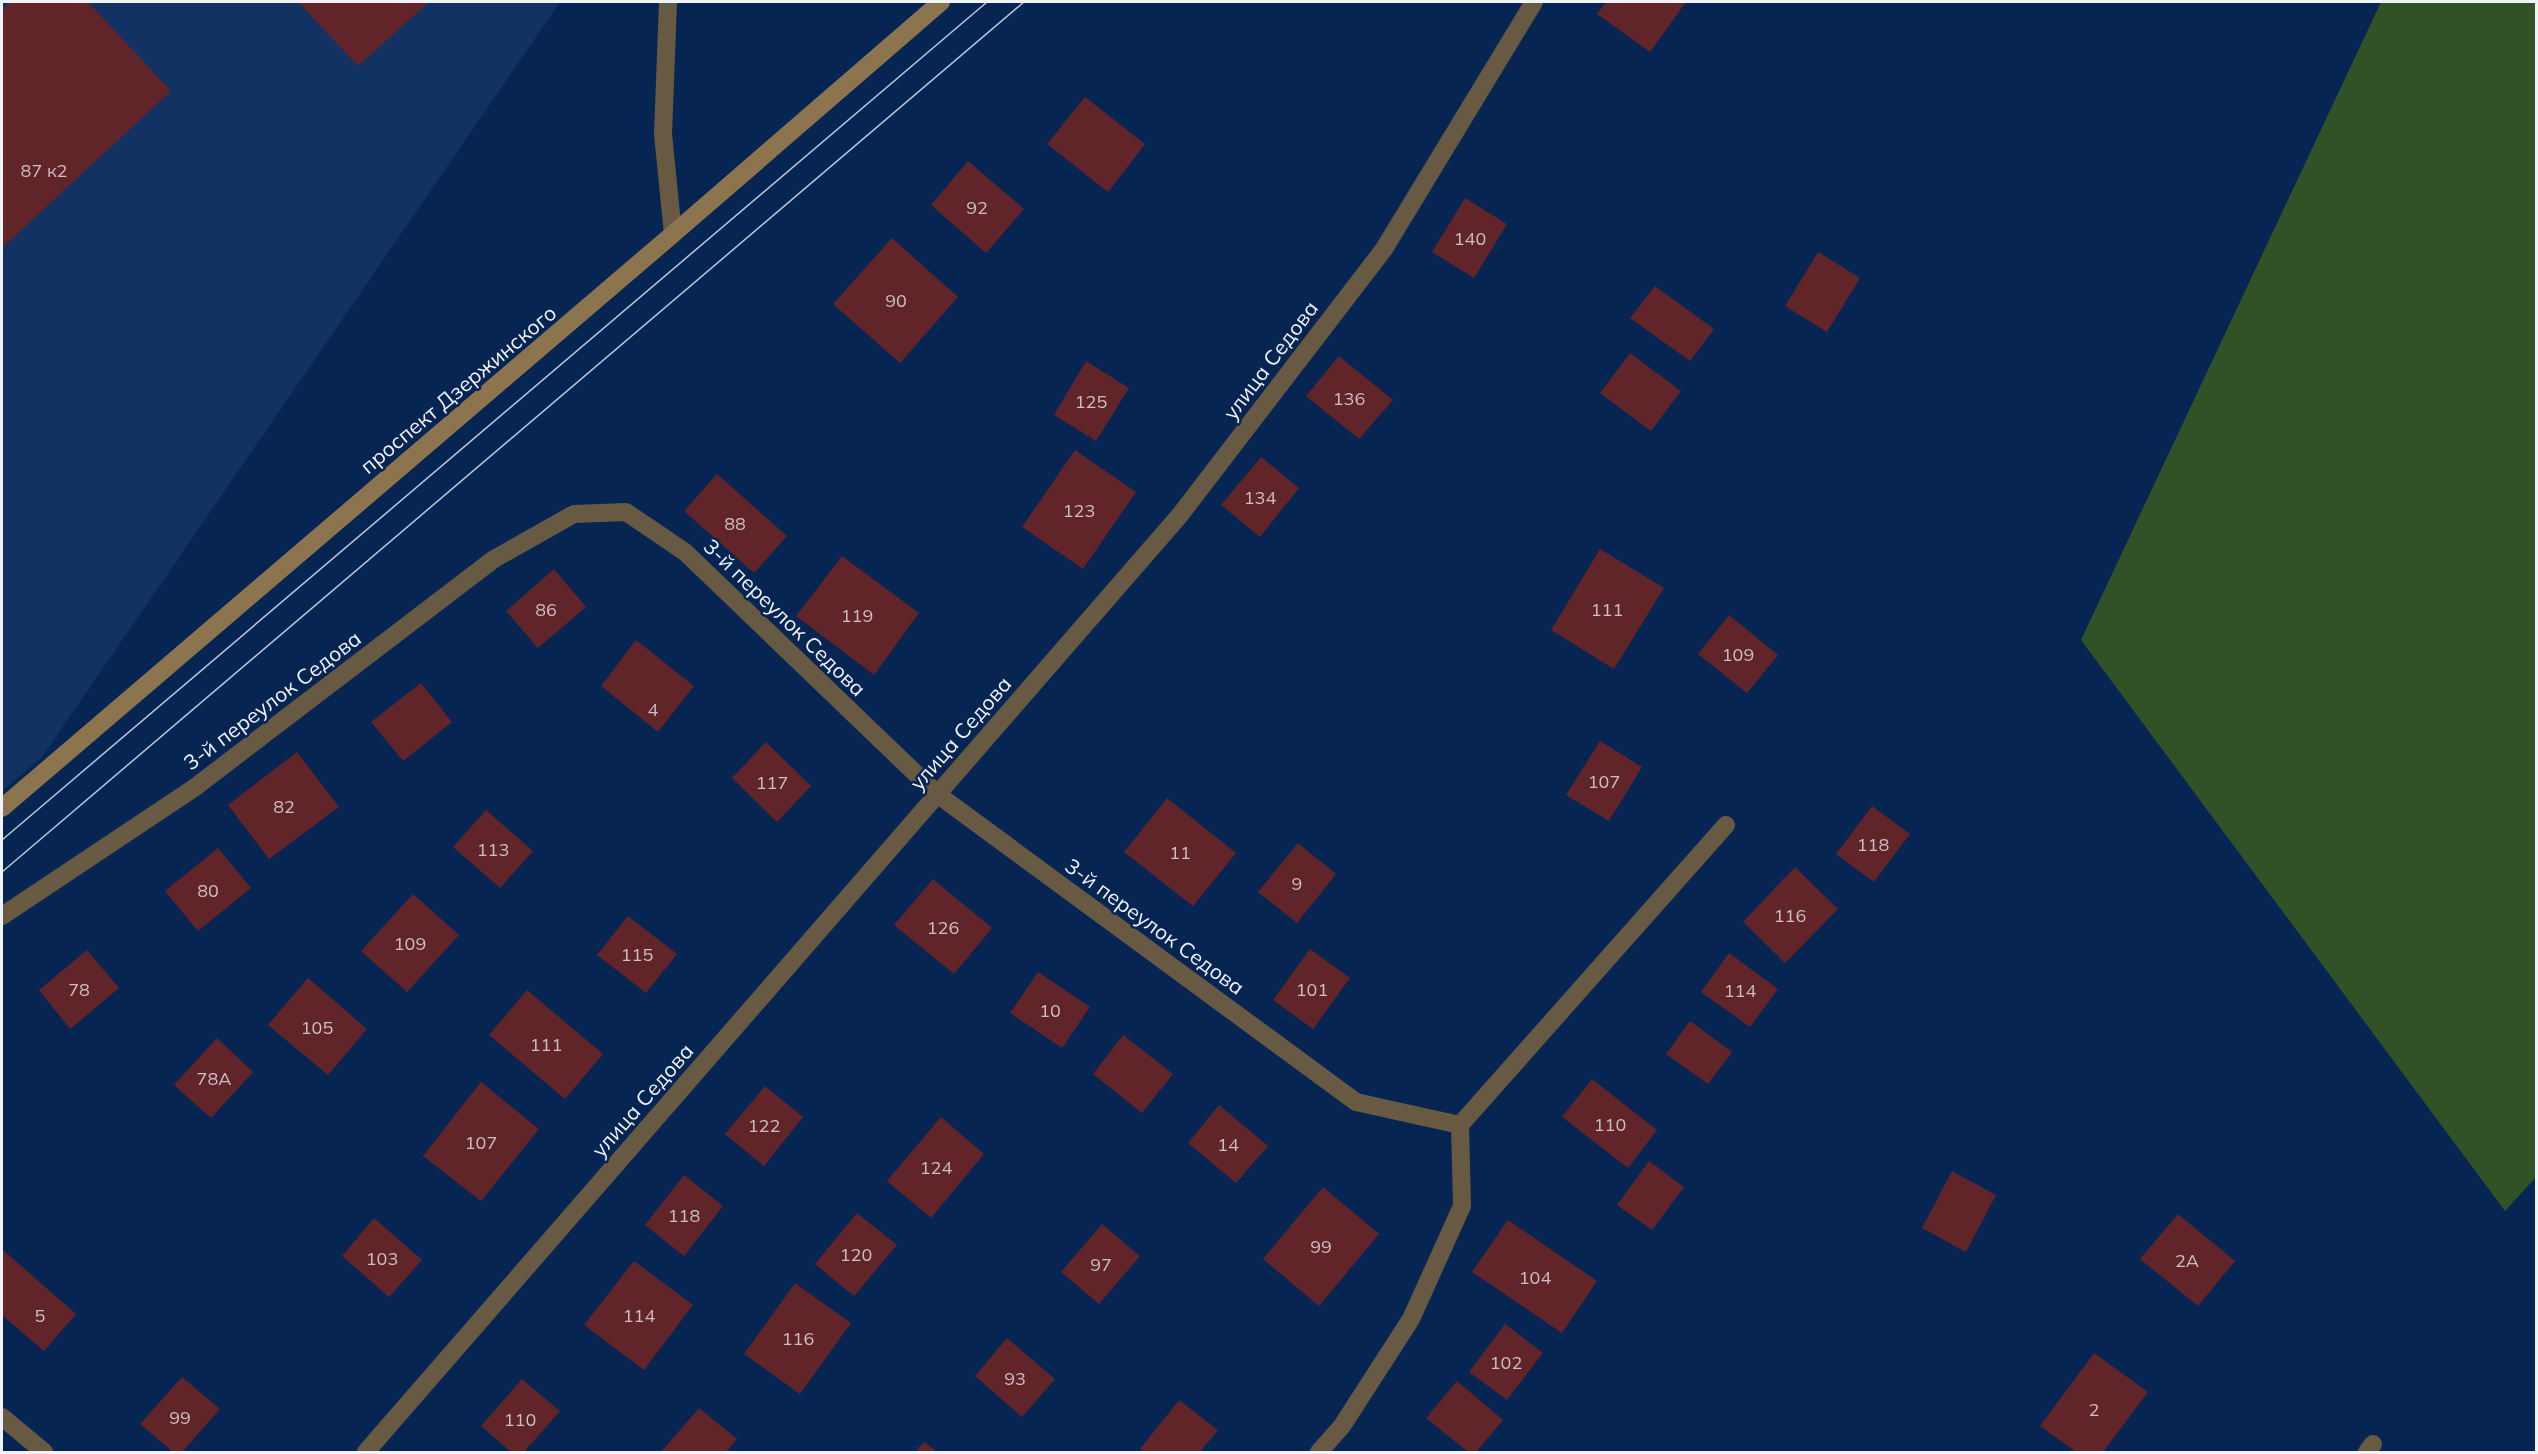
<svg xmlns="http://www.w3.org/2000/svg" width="2538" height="1454" font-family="Mulish,sans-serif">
<rect width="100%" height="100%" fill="#072552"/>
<path fill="#113263" d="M2,2h558l-518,755 -40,34z"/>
<path fill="#315227" d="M2381,2h155v1175l-31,34 -424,-571z"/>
<path fill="#612428" d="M10,2h78l83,89 -169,157v-238z
M298,2h131l-71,64z
M1606,2h80l-36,50 -53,-38z
M1085,97l60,47 -37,48 -61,-48z
M968,161l56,48 -38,44 -55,-48z
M1465,198l42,26 -33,54 -42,-26z
M892,238l66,59 -58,66 -67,-59z
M1818,252l42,26 -33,54 -42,-26z
M1655,286l59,43 -24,32 -60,-43z
M1630,353l51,38 -30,40 -51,-38z
M1339,356l54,44 -34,39 -53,-43z
M1086,361l43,27 -33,53 -42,-26z
M1075,450l61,42 -53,77 -61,-42z
M1261,457l38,31 -39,49 -39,-32z
M717,474l70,62 -33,37 -70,-62z
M1600,549l64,39 -50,81 -63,-39z
M842,556l77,57 -45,62 -78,-59z
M554,569l32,38 -48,41 -32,-37z
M1729,615l49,40 -31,38 -49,-39z
M636,640l58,46 -36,46 -57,-46z
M421,683l31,39 -49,39 -32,-39z
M1600,741l42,26 -33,54 -43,-26z
M766,742l45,44 -34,36 -45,-44z
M297,752l42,55 -70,52 -41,-54z
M1167,798l69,55 -43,53 -69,-54z
M1872,806l38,28 -36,48 -38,-28z
M486,810l47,41 -33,37 -47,-41z
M1298,843l38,31 -39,49 -39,-31z
M218,848l33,40 -53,43 -33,-40z
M1795,867l43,42 -53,54 -42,-41z
M933,879l59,49 -38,46 -60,-49z
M413,894l46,41 -52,57 -46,-41z
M628,916l49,38 -31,39 -49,-38z
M1310,949l40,29 -37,51 -40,-29z
M87,950l32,38 -49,41 -31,-39z
M1729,953l49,36 -28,38 -49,-35z
M1038,972l52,35 -28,41 -52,-35z
M308,978l59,51 -39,46 -60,-50z
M527,990l76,64 -38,45 -76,-64z
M1690,1021l42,31 -24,32 -42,-30z
M1123,1035l50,39 -31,39 -49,-39z
M217,1038l36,34 -42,46 -37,-33z
M1592,1079l65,51 -29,38 -66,-51z
M481,1082l58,47 -58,72 -58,-45z
M765,1086l38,31 -39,49 -39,-32z
M1219,1105l49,41 -32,37 -48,-40z
M941,1117l43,37 -53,64 -44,-37z
M1649,1161l35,26 -32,43 -35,-25z
M1952,1171l44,24 -30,57 -44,-24z
M684,1175l39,31 -39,50 -39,-31z
M1323,1187l56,47 -60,72 -56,-47z
M857,1213l40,32 -43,51 -39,-32z
M2178,1214l57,47 -37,45 -58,-47z
M374,1218l48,42 -33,37 -47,-41z
M1508,1220l89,61 -35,52 -90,-61z
M1102,1224l38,32 -41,48 -38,-32z
M2,1249l74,65 -32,37 -42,-36z
M634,1261l59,44 -49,65 -60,-45z
M795,1283l56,40 -51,71 -56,-40z
M1505,1324l38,29 -36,47 -38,-28z
M1007,1338l48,41 -33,38 -47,-41z
M2094,1353l54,39 -45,60h-27l-36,-26z
M182,1377l38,32 -38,43h-9l-33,-28z
M522,1379l38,32 -36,41h-13l-30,-26z
M1457,1381l46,39 -27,32h-8l-42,-34z
M1179,1400l39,30 -18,22h-56l-4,-3z
M699,1408l38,31 -11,13h-65z
M924,1442l13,10h-22z"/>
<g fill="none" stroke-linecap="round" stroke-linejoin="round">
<path stroke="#685942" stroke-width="18" d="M668,2l-5,132 10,100
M2,916l192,-128 300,-229 80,-45 52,-2 59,40 252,242 419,308 104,23 2,81 -51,113 -69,107 -23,26
M1460,1125l266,-300
M2,1417l42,35
M366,1452l814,-937 204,-266 150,-247
M2367,1452l6,-8"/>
<path stroke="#8c744f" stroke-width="18" d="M2,808l671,-574 268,-232"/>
<path stroke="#bfc7d6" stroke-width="1.5" d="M2,840l985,-838
M2,872l1022,-870"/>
</g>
<g text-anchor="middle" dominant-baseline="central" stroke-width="5" stroke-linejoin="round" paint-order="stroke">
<g font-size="18" fill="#ccbfc5">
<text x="44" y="170">87 к2</text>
<text x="977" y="207">92</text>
<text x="1470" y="238">140</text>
<text x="896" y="300">90</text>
<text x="1349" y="398">136</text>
<text x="1091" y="401">125</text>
<text x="1260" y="497">134</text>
<text x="1079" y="510">123</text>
<text x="735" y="523">88</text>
<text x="546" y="609">86</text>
<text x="1607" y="609">111</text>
<text x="857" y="615">119</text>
<text x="1738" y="654">109</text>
<text x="653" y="709">4</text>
<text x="1604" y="781">107</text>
<text x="772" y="782">117</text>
<text x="284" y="806">82</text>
<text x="1873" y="844">118</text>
<text x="493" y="849">113</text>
<text x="1180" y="852">11</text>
<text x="1297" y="883">9</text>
<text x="208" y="890">80</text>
<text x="1790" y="915">116</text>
<text x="943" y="927">126</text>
<text x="410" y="943">109</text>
<text x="637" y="954">115</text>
<text x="79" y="989">78</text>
<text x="1312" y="989">101</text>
<text x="1740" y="990">114</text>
<text x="1050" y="1010">10</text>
<text x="317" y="1027">105</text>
<text x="546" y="1044">111</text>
<text x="214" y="1078">78А</text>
<text x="1610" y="1124">110</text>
<text x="764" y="1125">122</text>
<text x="481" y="1142">107</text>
<text x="1228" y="1144">14</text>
<text x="936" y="1167">124</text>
<text x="684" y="1215">118</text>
<text x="1321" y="1246">99</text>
<text x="856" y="1254">120</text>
<text x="382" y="1258">103</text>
<text x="2187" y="1260">2А</text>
<text x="1101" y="1264">97</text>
<text x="1535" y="1277">104</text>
<text x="40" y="1315">5</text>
<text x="639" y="1315">114</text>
<text x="798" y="1338">116</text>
<text x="1506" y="1362">102</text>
<text x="1015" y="1378">93</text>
<text x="2094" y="1409">2</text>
<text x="180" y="1417">99</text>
<text x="520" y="1419">110</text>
</g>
<g font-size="21" fill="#f0f3f9" stroke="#072552">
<text transform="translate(1270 360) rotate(-53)">улица Седова</text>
<text transform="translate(458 389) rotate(-40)">проспект Дзержинского</text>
<text transform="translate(785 617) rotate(44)">3-й переулок Седова</text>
<text transform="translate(272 700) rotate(-37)">3-й переулок Седова</text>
<text transform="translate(960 733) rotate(-49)">улица Седова</text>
<text transform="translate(1155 926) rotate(36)">3-й переулок Седова</text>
<text transform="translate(642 1100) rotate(-49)">улица Седова</text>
</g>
</g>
<rect width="2538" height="1454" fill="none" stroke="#f0f3f9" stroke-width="6"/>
</svg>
